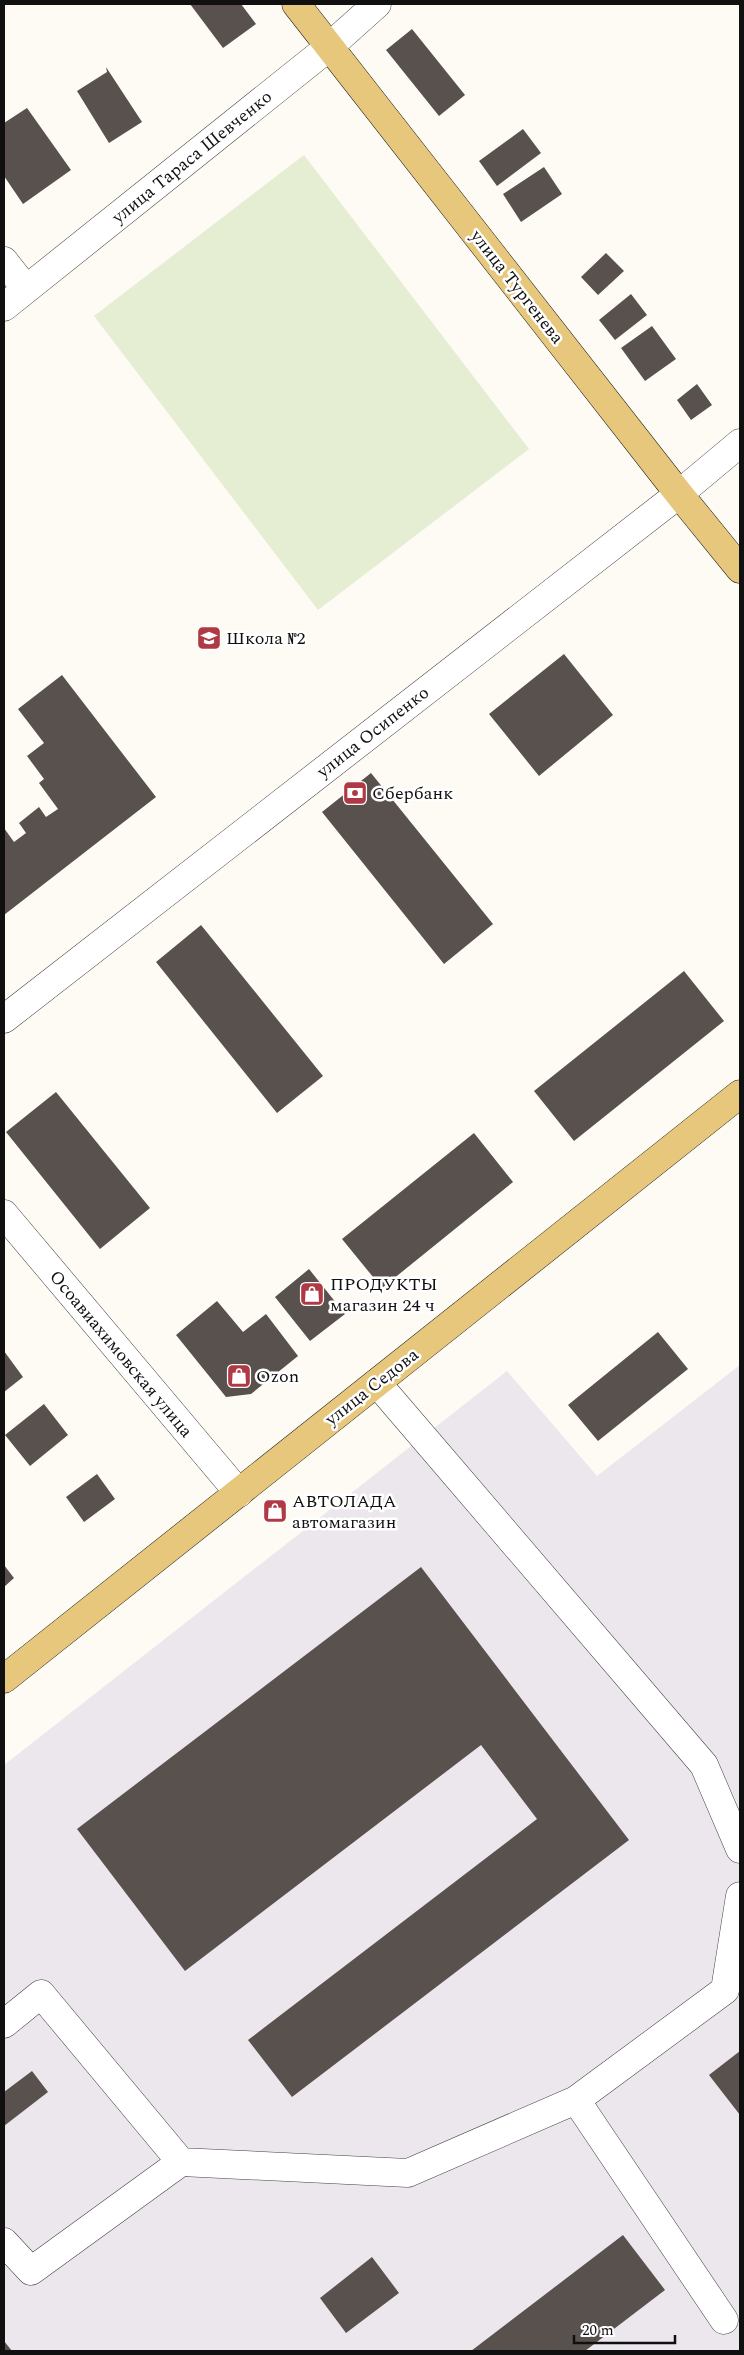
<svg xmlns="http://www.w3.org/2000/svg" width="744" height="2355" font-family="Spectral,serif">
<rect width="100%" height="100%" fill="#fefbf5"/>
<path fill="#ece6ed" d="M740,1365v986h-736v-586l503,-394 90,105z"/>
<path fill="#e5edd2" d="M304,155l225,294 -211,161 -224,-294z"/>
<path fill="#58514e" d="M190,4h51l15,20 -33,24z
M412,29l53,66 -26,21 -53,-66z
M106,67l36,55 -33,21 -32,-52 30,-19z
M27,108l44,62 -48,34 -19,-28v-53z
M523,129l18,24 -44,33 -18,-25z
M544,167l18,27 -41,28 -18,-28z
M606,253l18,18 -26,24 -17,-18z
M631,294l16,21 -32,25 -16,-20z
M652,326l24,33 -31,22 -24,-33z
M697,384l15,21 -21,15 -14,-20z
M564,654l49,61 -74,61 -50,-62z
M62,675l94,122 -152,118v-87l10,14 12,-9 -7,-10 20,-16 7,10 12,-8 -19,-26 5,-4 -17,-23 17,-13 -26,-34z
M371,773l122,151 -49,40 -122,-152z
M201,925l122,151 -46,37 -121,-151z
M684,971l40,50 -150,120 -40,-50z
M56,1092l94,116 -50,41 -94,-117z
M474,1133l39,49 -131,106 -40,-49z
M309,1269l36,45 -35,27 -35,-44z
M217,1301l26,31 23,-18 32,42 -47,38 -25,3 -50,-62z
M658,1332l30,37 -90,72 -30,-36z
M4,1351l19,26 -19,15z
M44,1404l24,31 -38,31 -25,-31z
M97,1474l18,25 -31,23 -18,-25z
M4,1565l10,13 -10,9z
M421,1567l208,273 -337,257 -44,-57 289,-221 -56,-74 -296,226 -108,-142z
M740,2051v64l-31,-40z
M32,2071l16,21 -44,34v-34z
M623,2235l42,55 -80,61h-114z
M372,2257l27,36 -53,40 -26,-35z
M4,2341l8,10h-8z"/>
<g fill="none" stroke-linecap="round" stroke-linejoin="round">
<defs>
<path id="minor" d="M4,261l22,28
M4,307l325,-260 48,-43
M4,1019l675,-525 61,-51
M4,1214l235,279
M377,1383l327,382 36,84
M4,2024l37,-30 140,168
M4,2242l27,29 150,-109 227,11 168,-73
M724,2320l-148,-220 149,-110 15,-94"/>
<path id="major" d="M296,4l383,490 61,75
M4,1679l736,-585"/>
</defs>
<use href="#minor" stroke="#434343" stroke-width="29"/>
<use href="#major" stroke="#212121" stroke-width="29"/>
<use href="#minor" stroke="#fff" stroke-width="28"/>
<use href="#major" stroke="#e7c77b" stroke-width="28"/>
</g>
<defs>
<symbol id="school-square" viewBox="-11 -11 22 22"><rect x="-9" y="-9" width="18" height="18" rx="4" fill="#af3945" stroke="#fff"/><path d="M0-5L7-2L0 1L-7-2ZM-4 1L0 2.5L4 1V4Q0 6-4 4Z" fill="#fff"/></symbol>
<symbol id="bank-square" viewBox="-11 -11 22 22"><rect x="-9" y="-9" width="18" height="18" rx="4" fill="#af3945" stroke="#fff"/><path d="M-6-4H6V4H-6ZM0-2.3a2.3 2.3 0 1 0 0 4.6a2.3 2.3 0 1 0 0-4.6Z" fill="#fff"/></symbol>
<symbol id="shop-square" viewBox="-11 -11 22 22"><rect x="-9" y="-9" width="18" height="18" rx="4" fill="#af3945" stroke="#fff"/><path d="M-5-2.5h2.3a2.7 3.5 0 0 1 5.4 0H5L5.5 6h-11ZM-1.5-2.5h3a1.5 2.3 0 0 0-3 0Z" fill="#fff"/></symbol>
</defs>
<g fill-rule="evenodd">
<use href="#school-square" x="195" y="624" width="28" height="28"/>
<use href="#bank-square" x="341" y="779" width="28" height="28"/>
<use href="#shop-square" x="298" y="1280" width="28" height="28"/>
<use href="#shop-square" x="225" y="1362" width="28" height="28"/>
<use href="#shop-square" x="261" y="1497" width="28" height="28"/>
</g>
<g text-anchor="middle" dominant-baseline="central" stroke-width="5" stroke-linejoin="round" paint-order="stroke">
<g font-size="18" fill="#101010" stroke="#fff">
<text transform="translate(192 157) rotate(-39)">улица Тараса Шевченко</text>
<text transform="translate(517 287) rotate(52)">улица Тургенева</text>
<text transform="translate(373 732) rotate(-38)">улица Осипенко</text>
<text transform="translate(121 1354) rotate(50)">Осоавиахимовская улица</text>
<text transform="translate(372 1387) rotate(-38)">улица Седова</text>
</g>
<g font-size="18" fill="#101010" stroke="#fff" text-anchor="start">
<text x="226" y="638">Школа №2</text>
<text x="372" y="793">Сбербанк</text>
<text x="330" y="1284">ПРОДУКТЫ<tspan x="330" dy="21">магазин 24 ч</tspan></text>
<text x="256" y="1376">Ozon</text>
<text x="292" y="1501">АВТОЛАДА<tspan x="292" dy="21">автомагазин</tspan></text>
</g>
</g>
<rect width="744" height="2355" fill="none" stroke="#101010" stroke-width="10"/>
<path d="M574 2335v8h101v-8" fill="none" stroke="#101010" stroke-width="2.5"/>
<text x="582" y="2335" font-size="15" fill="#101010" stroke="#ffffff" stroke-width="4" paint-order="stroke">20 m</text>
</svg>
